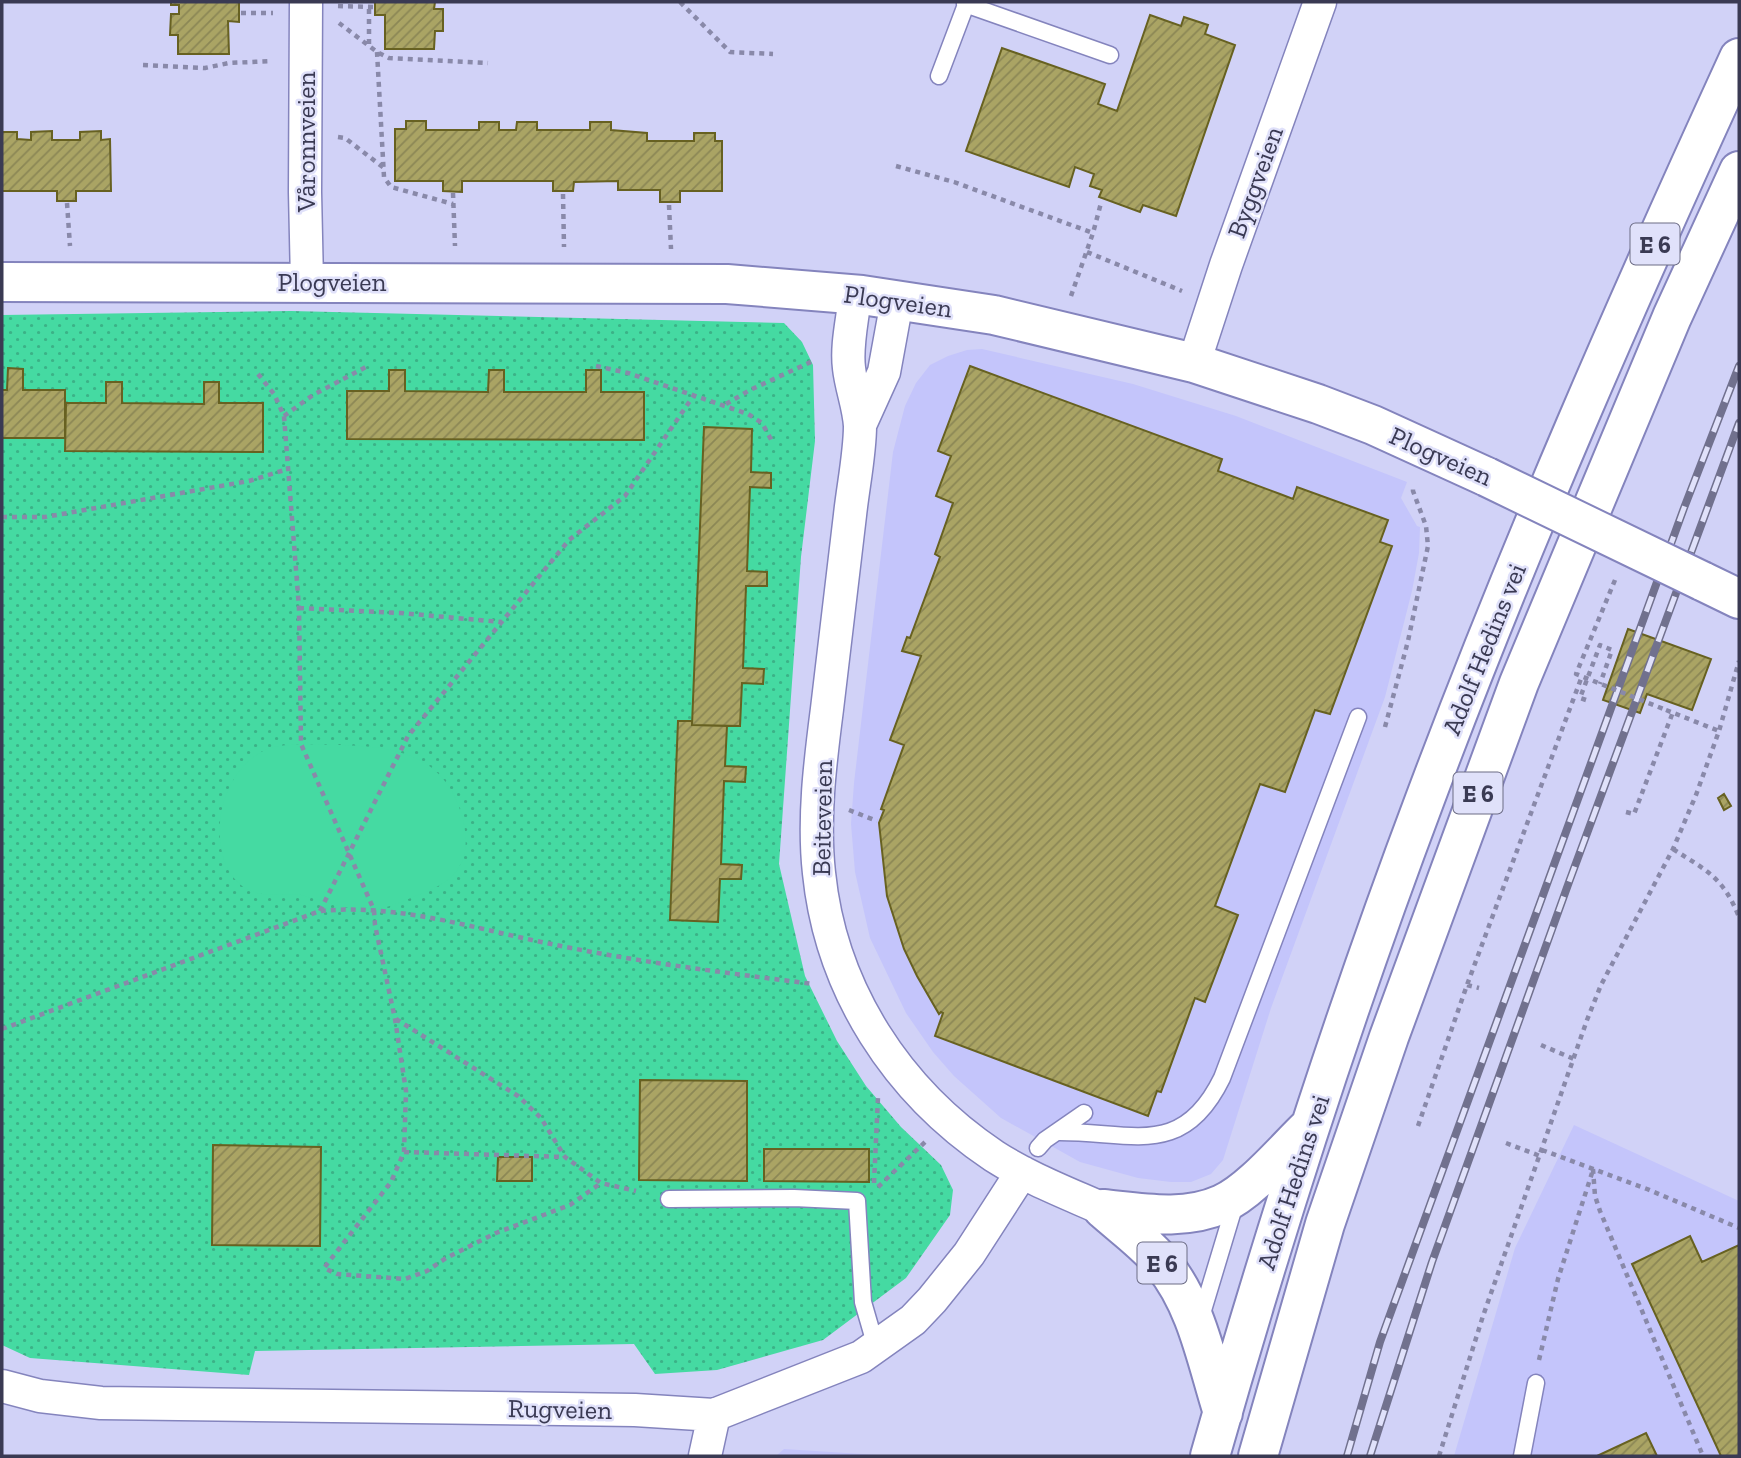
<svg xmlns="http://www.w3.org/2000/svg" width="1741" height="1458" font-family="'Zilla Slab',serif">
<defs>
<pattern id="grass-dots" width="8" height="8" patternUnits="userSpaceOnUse" patternTransform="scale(1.75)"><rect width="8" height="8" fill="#45daa2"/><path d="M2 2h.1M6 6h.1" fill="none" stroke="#3bb287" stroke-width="1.8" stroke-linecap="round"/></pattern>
<pattern id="building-hatch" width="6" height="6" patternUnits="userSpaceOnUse" patternTransform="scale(1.75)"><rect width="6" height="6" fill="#aaa464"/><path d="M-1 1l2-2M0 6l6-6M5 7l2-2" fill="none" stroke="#8b8755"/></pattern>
</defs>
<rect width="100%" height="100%" fill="#d1d2f7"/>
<path fill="#c4c5fb" d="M982,349l151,35 103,32 171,66 -6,16 16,28 3,1 -1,26 -7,38 -27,106 -114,311 -48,152 -12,14 -20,8h-20l-33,-4 -58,-16 -79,-44 -47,-42 -21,-24 -27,-39 -36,-75 -15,-66 -4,-48 3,-41 39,-331 12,-46 11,-23 14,-18 18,-9 19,-6z
M1574,1125l165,76v255h-285l61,-208z
M784,1449l109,7h-117z"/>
<path fill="url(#grass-dots)" d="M291,311l493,12 18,19 11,23 2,76 -14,116 -22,307 26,112 32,65 29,45 35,41 40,38 12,25 -3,25 -44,63 -83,62 -106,30 -62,4 -21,-30 -379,7 -6,24 -219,-17 -28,-13v-1030z"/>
<path fill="#45daa2" d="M301,744c52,3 119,-6 150,46 14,24 25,66 -1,88 -11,9 -24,14 -37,19 -12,5 -28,12 -41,13 -24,1 -44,-8 -67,-14 -16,-4 -33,1 -48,-3 -39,-10 -43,-64 -32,-95 7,-21 23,-42 45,-50 9,-3 21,-3 31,-4z"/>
<path fill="url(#building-hatch)" stroke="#676121" stroke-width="2" d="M171,2h68v20l-11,-1 1,33h-51v-19h-8l1,-21h8v-9h-8z
M375,2h60l-1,7h9v22h-8l-1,18h-49v-34h-10z
M1150,15l31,11 3,-9 24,8 -3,9 30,11 -59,171 -33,-11 -3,7 -41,-15 3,-7 -12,-4 4,-12 -19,-7 -6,20 -103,-36 36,-103 103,36 -7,20 19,7z
M406,121h20v9h53v-8h20v8h17l1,-8h20v8h53v-8h21v8l36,3v8h47v-8h21v8h7v50h-42v11h-20v-12h-42v-9l-44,1 -1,9h-20v-10h-91v11l-19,-1v-10h-48v-52h11z
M52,131v9h28v-8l21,-1v9l9,-1 1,52h-35v10h-19v-10h-55v-59h15v7l14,1v-8z
M970,366l252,93 -4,12 62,23 13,5 4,-12 91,33 -8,22 12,4 -62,168 -15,-4 -30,82 -25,-8 -45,122 23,9 -33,87 -10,-4 -34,94 -4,-1 -9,25 -213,-80 8,-23 -2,-1 -2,2 -22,-38 -13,-27 -17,-53 -8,-73 5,-13 -3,-1 23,-64 -14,-5 31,-84 -19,-5 5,-14 3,1 30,-81 -5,-3 18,-51 -17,-7 15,-40 -13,-5z
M8,368l15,1v21h42v48h-63v-48h5z
M389,370h16v21l83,1 1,-22h15v22h82v-22h15v22h43v48l-297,-1v-48h42z
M106,382h16v21l82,1v-22h15v21h44v49l-198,-1 1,-48h40z
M704,427l48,2 -1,43 20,1v15l-21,-1 -3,84 20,1v14h-21l-3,82 21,1 -1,15 -21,-1 -2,43 -48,-1z
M1628,629l83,30 -19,51 -45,-16 -7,19 -37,-13z
M678,721h14v4l35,1 -2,40 21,1 -1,15 -21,-1 -3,83 21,1 -1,14h-21l-2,43 -48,-2z
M1724,794l7,12 -7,4 -6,-12z
M640,1080l107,1v100l-108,-1z
M213,1145l108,2 -1,99 -108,-1z
M764,1149h105v33l-105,-1z
M498,1157h34v24h-35z
M1690,1236l12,26 37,-17v211h-18l-89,-192z
M1646,1433l11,23h-60z"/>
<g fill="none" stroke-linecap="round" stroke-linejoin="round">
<defs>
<path id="service" d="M965,4l145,51
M939,76l28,-74
M1057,1132c74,-1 125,28 165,-54l136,-361
M1038,1148l7,-8 39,-27
M669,1199l125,-1 63,3 6,101 13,45
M1201,1317l34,-113
M1522,1456l14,-73"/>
<path id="minor" d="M306,2l-1,190 2,90
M855,295c-2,23 -9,50 -6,73 2,19 10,39 11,58 0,27 -7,61 -10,89 -8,65 -16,130 -23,194 -7,54 -14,110 -8,164 12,117 78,218 175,283 34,22 73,37 109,53
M1194,363l32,-98 94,-263
M860,425l24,-53 13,-71
M2,1386l38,10 61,7 534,7 79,5 147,-58 52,-37 19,-20 37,-46 53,-82
M705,1456l9,-41"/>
<path id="tertiary" d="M2,282l725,2 135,11 132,20 200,48 124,41 55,21 114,52
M1702,581l37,18"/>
<path id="trunk" d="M1103,1209c20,18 43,34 60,55 34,41 44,99 60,149
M1103,1209c39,4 82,12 119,-5 28,-12 63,-54 86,-76
M1210,1456c63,-221 134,-442 215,-657 94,-251 202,-497 314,-741
M1258,1456l67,-232 64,-187 130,-354 153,-366 67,-146"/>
</defs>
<use href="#service" stroke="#8484bd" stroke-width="19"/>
<use href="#minor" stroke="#8484bd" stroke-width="35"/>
<use href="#tertiary" stroke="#8484bd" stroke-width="42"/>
<use href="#trunk" stroke="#8484bd" stroke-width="42"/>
<path stroke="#8989a9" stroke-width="4.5" stroke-dasharray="5 5" stroke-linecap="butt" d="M680,2l50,50 43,2
M338,6l36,1
M241,13h32
M339,23l38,29 12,6 99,5
M369,44v-38
M377,52l7,125 7,10 62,17
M143,65l62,3 24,-5 43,-2
M338,137l7,1 39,30
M896,166l58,16 139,51
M453,193l2,53
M563,194l1,53
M67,203l3,43
M669,205l2,44
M1087,252l95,39
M1071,296l22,-63 8,-30
M596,366l32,7 120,41 14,9 11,20
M258,374l16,20 10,22 15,192 2,136 73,166 1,15 20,94 11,72 -2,61 -13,30 -67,86 13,6 68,5 22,-8 19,-13 50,-25 74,-28 31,-22
M726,404l24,-14 65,-30
M284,416l29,-21 53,-28
M2,517h43l204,-36 39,-12
M299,608l102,5 100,9
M1586,700l-6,-2 20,-53 12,5 -12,34
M1666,710l53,21
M1385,727l23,-86 20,-95 -2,-20 -13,-35v-6
M849,810l28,11
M1626,812l8,2 39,-102
M1673,849c34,22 50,28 66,68
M320,911l88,-175 161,-196 56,-44 69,-101
M1467,985l12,3
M396,1019l122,77 23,22 24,39 36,26 35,8
M2,1029l318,-118c81,-8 162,20 241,35 84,17 167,27 252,38
M1541,1045l33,14
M1418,1126l49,-141 115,-309
M1506,1143l34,13
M1542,1150l105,39 92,39
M404,1152l161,5
M1593,1169l2,27 5,15 103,245
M874,1183l4,-86
M878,1187l47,-45
M1539,1360l19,-81 34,-106
M1439,1456l44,-140 104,-296 14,-35 72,-136 23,-54 23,-64 20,-70"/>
<use href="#service" stroke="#fff" stroke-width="16"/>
<use href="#minor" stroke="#fff" stroke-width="32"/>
<use href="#tertiary" stroke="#fff" stroke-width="38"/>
<use href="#trunk" stroke="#fff" stroke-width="38"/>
<defs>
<path id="rail" d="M1347,1456l33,-114 304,-834 55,-142
M1370,1456l62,-194 137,-380 170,-459"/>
</defs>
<use href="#rail" stroke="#71718e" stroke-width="8"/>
<use href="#rail" stroke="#e0e1fa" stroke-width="5" stroke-dasharray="16" stroke-linecap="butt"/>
<defs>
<path id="tertiary-bridge" d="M1487,477l215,104"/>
</defs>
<use href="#tertiary-bridge" stroke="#8484bd" stroke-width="42" stroke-linecap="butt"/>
<path stroke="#8989a9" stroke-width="4.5" stroke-dasharray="5 5" stroke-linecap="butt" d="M1615,580l-39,94 90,36"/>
<use href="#tertiary-bridge" stroke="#fff" stroke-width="38"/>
</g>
<g text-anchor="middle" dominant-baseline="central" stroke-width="5" stroke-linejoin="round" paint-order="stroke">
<g fill="#e0e1fa" stroke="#6c6c85" stroke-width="2">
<rect x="1630.5" y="223.5" width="49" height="41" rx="5"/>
<rect x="1453.5" y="772.5" width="49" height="41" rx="5"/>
<rect x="1137.5" y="1242.5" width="49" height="41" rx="5"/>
</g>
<g font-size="24" font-weight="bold" fill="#3a3a53">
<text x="1655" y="244">E 6</text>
<text x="1478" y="793">E 6</text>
<text x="1162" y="1263">E 6</text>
</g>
<g font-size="26" fill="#3a3a53" stroke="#e0e1fa">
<text transform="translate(306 142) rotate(-90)">Våronnveien</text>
<text transform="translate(1255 182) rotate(-70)">Byggveien</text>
<text x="332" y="282">Plogveien</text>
<text transform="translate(898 301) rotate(8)">Plogveien</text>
<text transform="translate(1441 456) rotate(24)">Plogveien</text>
<text transform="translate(1484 649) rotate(-68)">Adolf Hedins vei</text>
<text transform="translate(822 818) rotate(-89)">Beiteveien</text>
<text transform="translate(1293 1182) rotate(-72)">Adolf Hedins vei</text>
<text transform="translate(560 1409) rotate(1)">Rugveien</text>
</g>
</g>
<rect width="1741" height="1458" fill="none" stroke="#3a3a53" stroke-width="7"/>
</svg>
